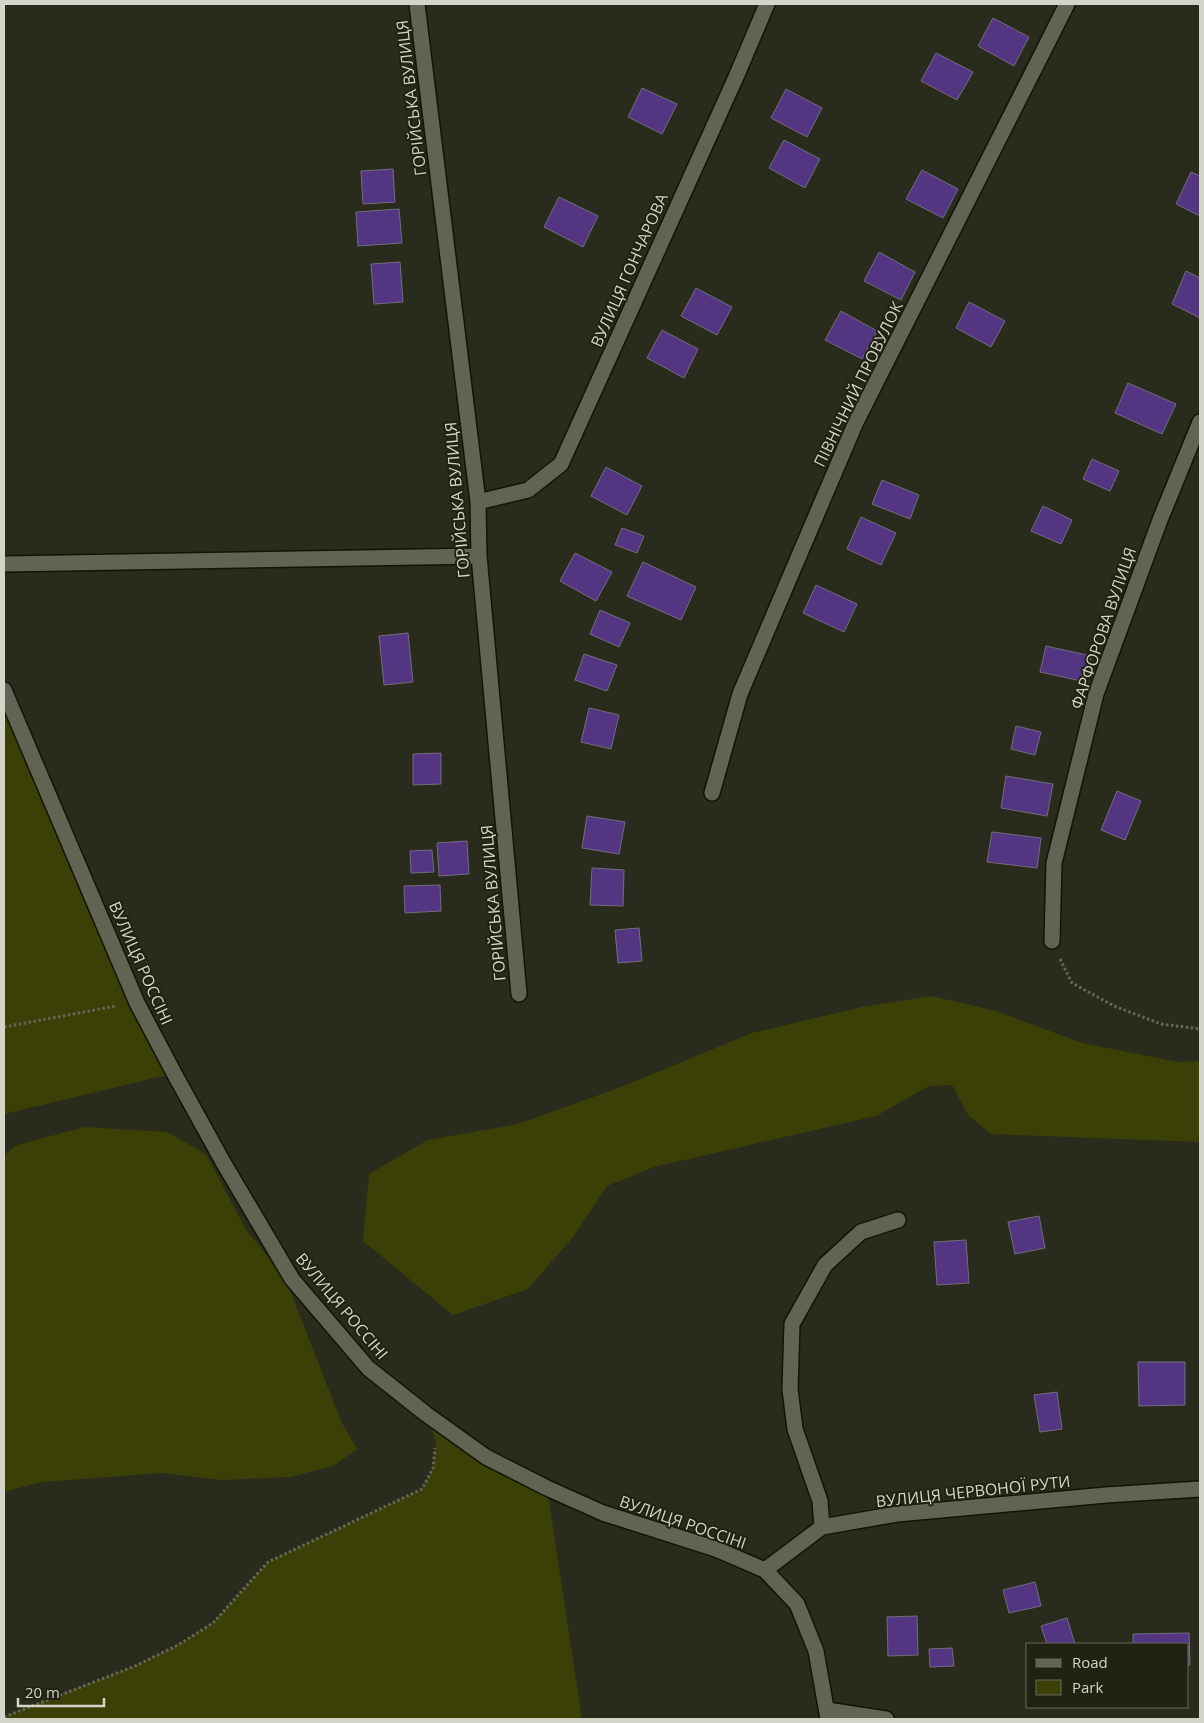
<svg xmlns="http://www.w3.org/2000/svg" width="1204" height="1723" font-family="'Open Sans',sans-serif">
<rect width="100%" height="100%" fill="#292c1c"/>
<path fill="#3b4007" d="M4,690l171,385 -16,2 -155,37z
M932,996l64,15 86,32 96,19 22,-1v81l-209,-8 -23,-19 -16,-30 -23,1 -53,30 -222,51 -47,19 -34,51 -45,52 -75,26 -90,-74 6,-67 59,-34 90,-16 103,-37 131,-54 110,-26z
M85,1127l82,5 39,22 39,74 41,52 55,141 16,28 -24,17 -43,11 -69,3 -59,-7 -120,9 -38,10v-337l13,-10z
M426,1414l121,74 35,231h-578v-2l5,-3 126,-48 43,-21 35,-22 55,-61 154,-73 11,-21 3,-26z"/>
<path fill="#533582" stroke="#726d7f" d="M993,18l36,19 -15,29 -36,-20z
M936,53l37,19 -16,28 -36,-19z
M642,88l35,16 -15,30 -34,-17z
M786,89l36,19 -15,29 -36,-19z
M784,140l36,19 -15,29 -36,-20z
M393,169l2,33 -32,2 -2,-33z
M922,170l36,19 -15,29 -37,-19z
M1191,172l9,4v40l-24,-12z
M559,197l39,19 -15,31 -39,-20z
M399,209l3,34 -44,3 -2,-34z
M879,252l36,20 -14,28 -37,-19z
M400,262l3,40 -29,2 -3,-40z
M1186,271l14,7v40l-28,-14z
M696,288l36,19 -15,28 -36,-19z
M969,302l36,19 -14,26 -35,-19z
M841,311l36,20 -15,28 -37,-19z
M662,330l36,19 -14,29 -37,-20z
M1128,383l48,21 -14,30 -47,-21z
M1092,459l27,12 -9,20 -27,-12z
M606,467l36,19 -15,29 -36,-19z
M882,480l37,15 -9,24 -38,-15z
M1043,506l29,14 -11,24 -30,-13z
M861,517l35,16 -15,32 -34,-16z
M622,528l22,8 -7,17 -22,-8z
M575,553l37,19 -16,29 -36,-20z
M643,562l53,25 -15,33 -54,-24z
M816,585l41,19 -13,28 -41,-19z
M600,610l30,13 -11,24 -29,-13z
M408,633l5,49 -29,3 -5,-49z
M1046,646l45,10 -5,26 -46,-10z
M584,654l33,11 -10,26 -32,-11z
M589,708l30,7 -8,34 -30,-7z
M1016,726l25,6 -6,23 -24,-6z
M441,753v31l-28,1v-31z
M1006,776l47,8 -6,32 -46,-8z
M1117,791l24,10 -16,39 -24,-10z
M587,816l38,6 -6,32 -37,-6z
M992,832l49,6 -4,30 -50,-6z
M467,841l2,33 -30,2 -2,-33z
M432,850l2,22 -23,1 -1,-22z
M592,868l32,2 -1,36 -33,-1z
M440,885l1,26 -36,2 -1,-27z
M639,928l3,33 -24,2 -3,-33z
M1039,1216l6,32 -30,6 -7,-32z
M966,1240l3,43 -32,2 -3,-43z
M1138,1362h47v43l-46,1z
M1057,1392l5,37 -22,3 -6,-37z
M1035,1582l6,24 -32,7 -6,-23z
M917,1616l1,39 -30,1 -1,-39z
M1067,1618l8,26h-28l-6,-18z
M1189,1633l1,32h-2v-21h-55v-10z
M952,1648l2,18 -24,1 -1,-18z"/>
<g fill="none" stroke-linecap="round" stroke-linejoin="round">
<defs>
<path id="minor" d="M417,4l61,498 1,54 40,438
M478,502l50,-12 33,-26 175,-387 31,-73
M4,564l475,-8
M4,690l133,313 38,72 48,87 69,117 76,89 58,46 60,43 61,31 56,25 113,36 49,21 32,34 19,47 12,68
M712,793l28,-99 116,-272 211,-418
M1052,941l2,-78 42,-169 64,-174 40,-98
M822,1527l-2,-26 -25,-72 -5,-40 2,-65 33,-59 36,-33 37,-12
M765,1570l57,-43 75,-13 209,-19 94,-6
M827,1710l59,9"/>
</defs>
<use href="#minor" stroke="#121406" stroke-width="18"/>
<path stroke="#646759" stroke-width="3" stroke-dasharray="2.5 2.5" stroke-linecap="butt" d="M1060,959l12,24 42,23 47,18 39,5
M4,1027l112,-21
M4,1717l131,-51 43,-21 35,-22 55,-61 154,-73 11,-21 2,-20"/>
<use href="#minor" stroke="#616452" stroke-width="15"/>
</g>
<g text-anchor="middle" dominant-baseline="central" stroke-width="4" stroke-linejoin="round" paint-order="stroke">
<g font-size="16" fill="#d3d4ca" stroke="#202212">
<text transform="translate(411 98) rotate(-97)">ГОРІЙСЬКА ВУЛИЦЯ</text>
<text transform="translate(629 270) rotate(-66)">ВУЛИЦЯ ГОНЧАРОВА</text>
<text transform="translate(858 384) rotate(-64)">ПІВНІЧНИЙ ПРОВУЛОК</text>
<text transform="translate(457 500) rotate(-95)">ГОРІЙСЬКА ВУЛИЦЯ</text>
<text transform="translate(1103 628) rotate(-71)">ФАРФОРОВА ВУЛИЦЯ</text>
<text transform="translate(493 903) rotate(-95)">ГОРІЙСЬКА ВУЛИЦЯ</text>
<text transform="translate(141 963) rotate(66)">ВУЛИЦЯ РОССІНІ</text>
<text transform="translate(342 1306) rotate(50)">ВУЛИЦЯ РОССІНІ</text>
<text transform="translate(973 1491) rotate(-6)">ВУЛИЦЯ ЧЕРВОНОЇ РУТИ</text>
<text transform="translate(683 1522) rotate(19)">ВУЛИЦЯ РОССІНІ</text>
</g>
</g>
<rect width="1204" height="1723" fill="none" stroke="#d3d4ca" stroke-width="10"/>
<rect x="1026" y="1643" width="162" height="65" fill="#202212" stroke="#68695c"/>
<rect x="1036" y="1659" width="25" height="8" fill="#616452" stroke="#68695c"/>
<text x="1072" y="1668" font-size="15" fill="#d3d4ca">Road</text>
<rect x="1036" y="1680" width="25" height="15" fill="#3b4007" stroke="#68695c"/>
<text x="1072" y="1693" font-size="15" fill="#d3d4ca">Park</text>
<path d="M18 1698v8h86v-8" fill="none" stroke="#d3d4ca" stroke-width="2.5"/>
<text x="25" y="1698" font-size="15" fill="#d3d4ca" stroke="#202212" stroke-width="4" paint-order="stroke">20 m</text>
</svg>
